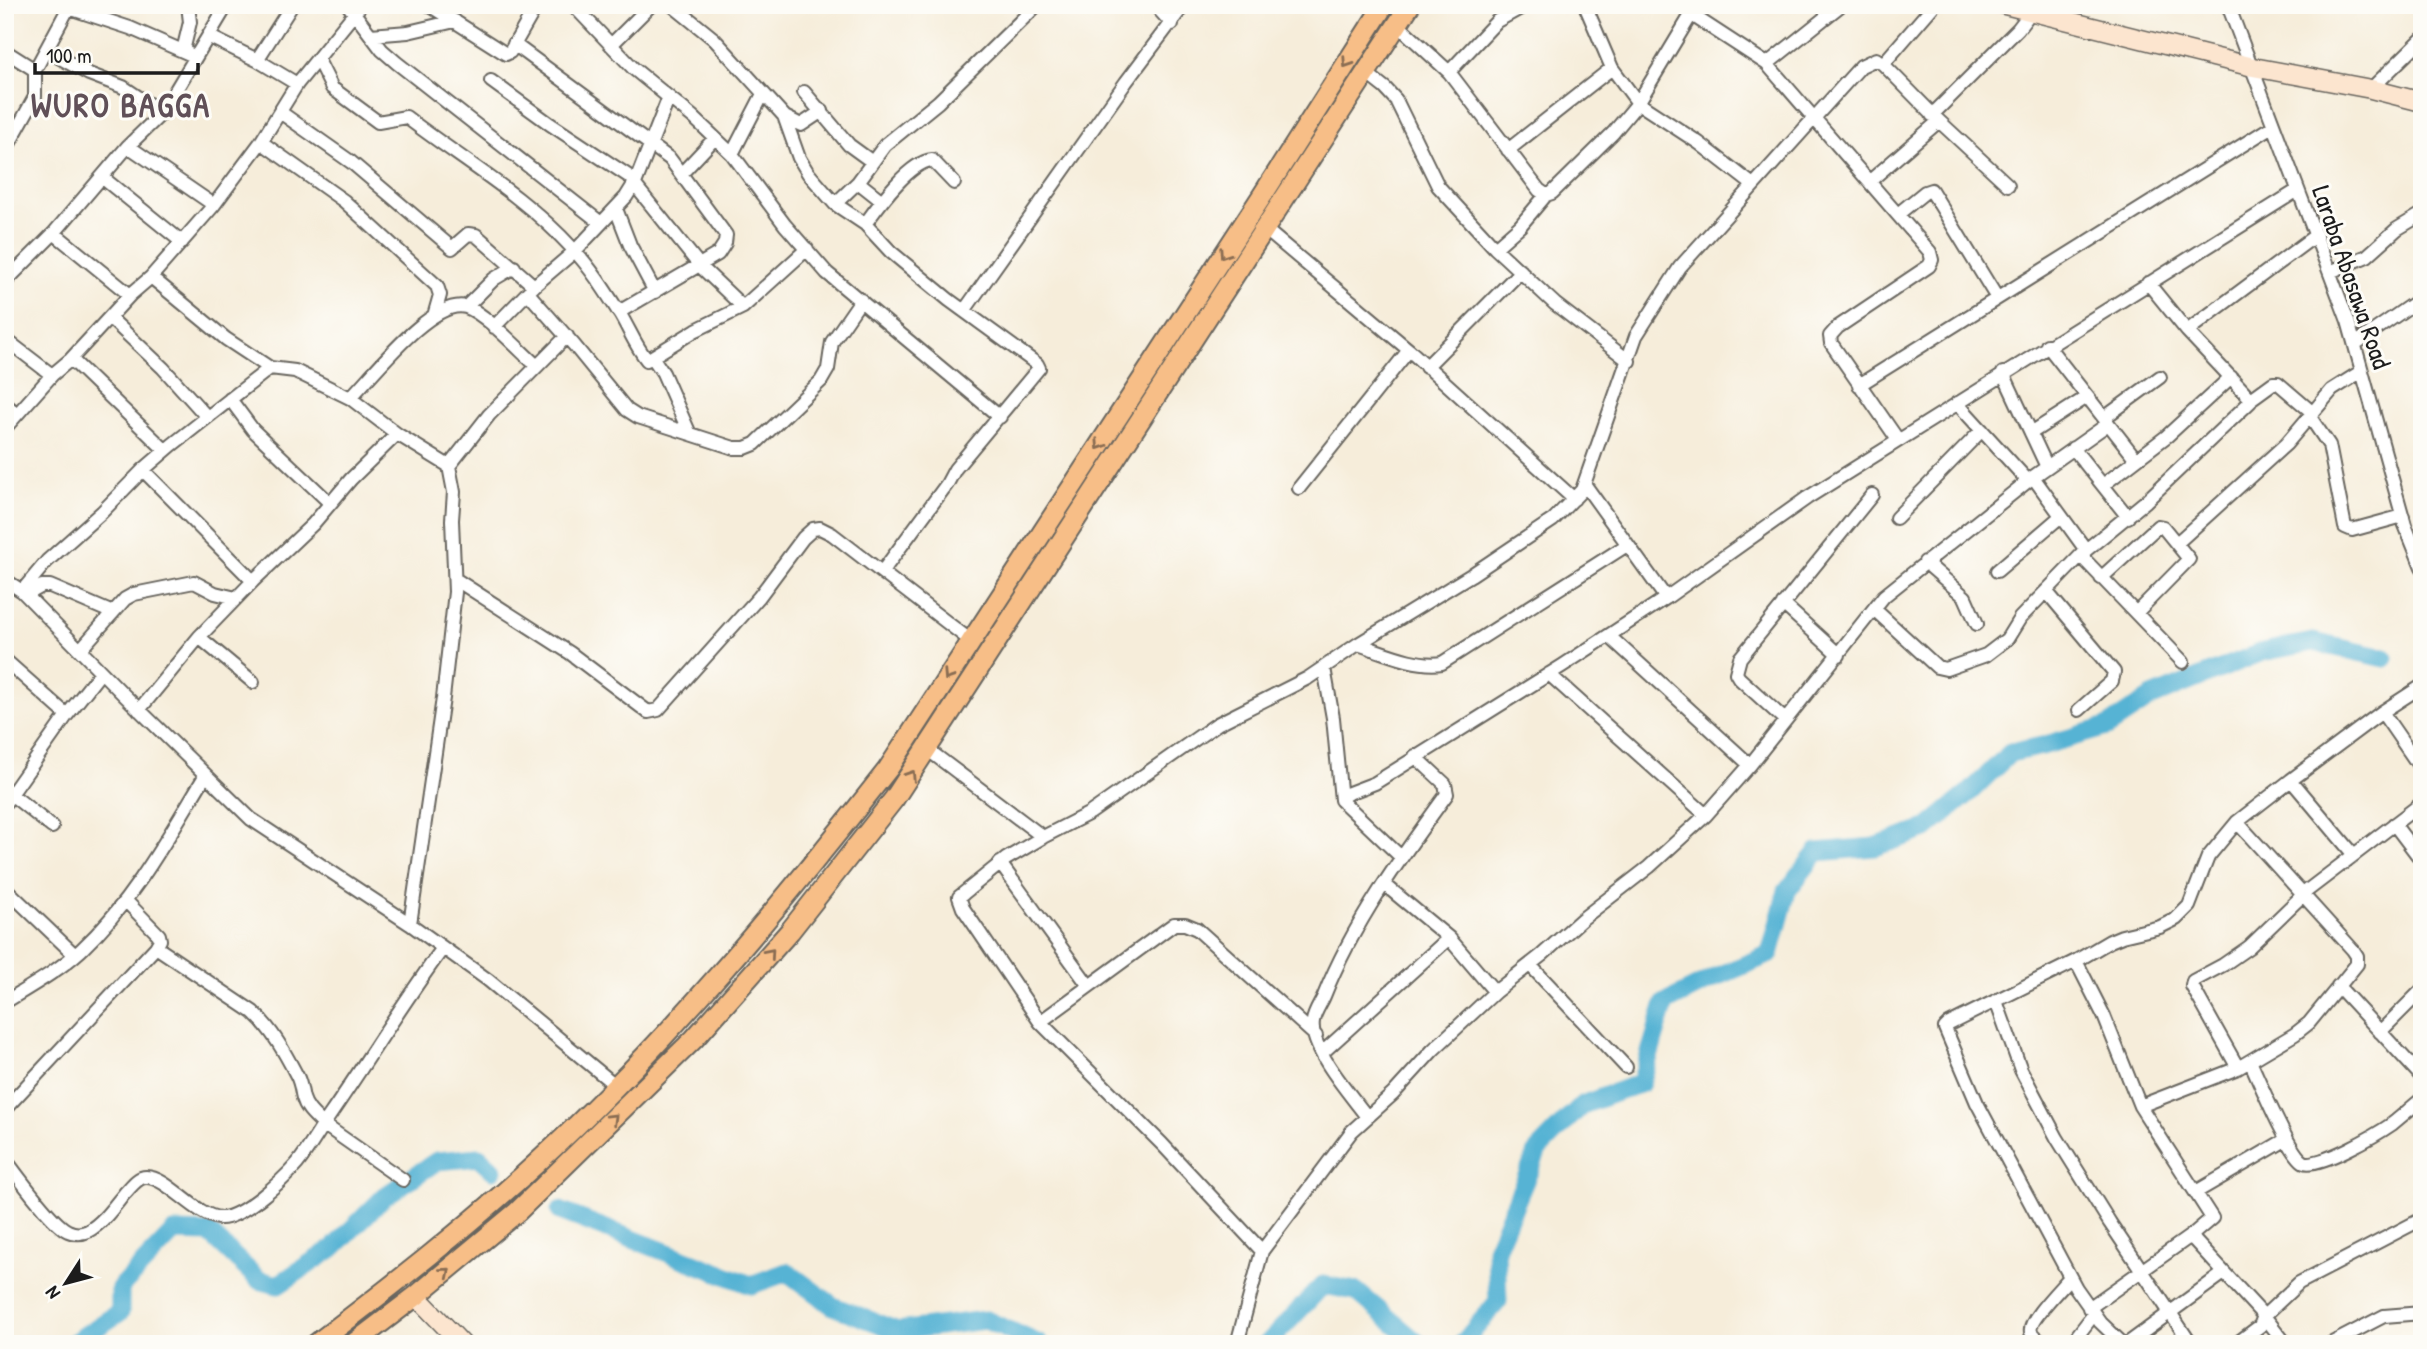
<svg xmlns="http://www.w3.org/2000/svg" width="2427" height="1349" font-family="'Patrick Hand',sans-serif">
<rect width="100%" height="100%" fill="#fdfcf7"/>
<filter id="ink" filterUnits="userSpaceOnUse"><feTurbulence type="fractalNoise" baseFrequency=".0143" numOctaves="2"/><feDisplacementMap in="SourceGraphic" scale="14" xChannelSelector="R" yChannelSelector="G"/><feConvolveMatrix kernelMatrix="1 2 1 2 8 2 1 2 1" color-interpolation-filters="sRGB"/></filter>
<filter id="wash" filterUnits="userSpaceOnUse"><feTurbulence type="fractalNoise" baseFrequency=".00686" numOctaves="4" result="noise"/><feDisplacementMap in="SourceGraphic" scale="28" xChannelSelector="R" yChannelSelector="G"/><feGaussianBlur stdDeviation="1.57" result="paint"/><feColorMatrix in="noise" values="0 0 0 0 0 0 0 0 0 0 0 0 0 0 0 0 0 1.4 0 .05"/><feComposite in="paint" operator="in"/></filter>
<g filter="url(#wash)">
<rect width="100%" height="100%" fill="#f6edda"/>
<g fill="none" stroke-linecap="round" stroke-linejoin="round">
<path stroke="#56b3d4" stroke-width="19" d="M560,1211l191,74 36,-13 46,34 65,25 88,-11 53,24
M72,1344l48,-32v-24l54,-56 35,1 50,47 19,5 55,-37 52,-52 52,-35 42,-4 14,13
M1267,1344l56,-59 33,6 63,53
M1462,1344l36,-43 -2,-52 42,-99 44,-45 59,-22 24,-80 49,-25 56,-24 17,-63 30,-39 58,-5 51,-18 43,-36 41,-40 32,-7 65,-19 45,-30 110,-45 51,-10 72,16"/>
</g>
</g>
<g filter="url(#ink)">
<g fill="none" stroke-linecap="round" stroke-linejoin="round">
<defs>
<path id="street" d="M348,5l34,45 15,13 204,160
M429,5l77,49 4,-2 27,-47
M573,5l61,64 59,48 39,37 53,71 42,48 173,144
M672,5l42,34 71,78 16,8 21,-14
M1155,5l17,19
M1585,5l27,63 26,35 61,40 54,42
M2228,5l120,316 57,204 17,42
M69,8l61,20 64,28
M1692,15l75,49 163,188 2,8 -3,6 -91,61 -8,9 1,7 67,97
M1398,25l51,47 90,118 7,5 6,-2 61,-60 25,-30 59,-98
M371,35l37,-3 47,-11
M210,37l47,23 40,24
M514,44l156,115 56,76 -1,8 -7,11 -99,58
M611,45l40,-40
M46,50l43,24 34,13 39,26
M5,51l30,19
M183,51l7,-29 -2,-17
M257,60l35,-55
M318,60l14,28 46,34 28,-5c56,43 119,79 167,132 18,19 33,43 47,65 9,15 16,33 27,46l49,-30 47,-23 64,-58
M1767,64l74,-59
M1883,64l51,-59
M1449,72l48,-51 29,-16
M1366,73l19,15 11,12 42,86 22,24 35,38 60,56 74,57
M491,81l59,43 86,57
M2371,89l51,-50
M804,92l45,53 22,16
M280,112l71,50 101,86 16,-14 8,1 58,51
M1932,115l86,-86 13,-17
M784,116l15,42 9,15 27,31 30,20 26,28 58,48 88,64 2,4 -84,101 -8,15 -65,88
M261,142l83,59 93,85 3,9 -6,21
M128,146l86,59
M1508,150l104,-82
M5,151l30,-54v-27l35,-65
M732,154l31,-60
M682,173l33,-35
M103,178l79,64
M1870,181l69,-60
M858,182l24,19
M634,184l66,82 43,41
M835,204l23,-22 27,-37 53,-43 99,-97
M616,209l14,36 25,47
M1898,214l27,-22 6,-2 66,108
M865,224c13,-18 44,-62 67,-64l22,23
M1266,230l143,120 165,149
M54,233l76,62
M1495,248l25,-22 26,-31
M2330,272l37,-16 30,-27 25,-15
M151,277l75,62 44,29 25,3 55,27 47,36 52,32
M5,282l49,-49 74,-87 34,-33 65,-108
M2148,283l39,48 64,68
M528,293l46,52 53,65 11,7 96,31h11l10,-4 66,-63 7,-12 4,-27 29,-42
M466,307l28,-28 20,-12
M964,311l162,-229 58,-77
M110,318l53,50 44,49
M494,327l40,-41 41,-35 51,-54 10,-16 33,-84
M2187,331l129,-96
M5,339l47,36
M2355,344l62,-43h5
M2047,345l89,114
M653,358l10,15 26,59
M71,359l94,91
M1426,367l95,-96
M2003,373l44,94
M1859,385l414,-259
M350,398c23,-23 82,-100 116,-91 19,6 55,45 71,59
M230,399l23,31 77,73
M1957,403l71,78
M5,404l12,10
M2310,417l19,28 16,82 7,3 51,-14
M2104,418l56,-41
M5,428l47,-53 19,-16 59,-64 21,-18 63,-72 47,-63 36,-58 64,-79
M2031,433l56,-36
M2073,448l55,69
M143,470l110,111
M2033,477l53,73
M1585,485l81,113
M2103,485l64,-49 64,-59
M1299,488l110,-138
M1896,518l86,-88
M2178,542l108,-98 46,-54 30,-19
M2081,556l102,106
M1925,562l40,35 12,27
M1997,571l64,-55
M2101,578l57,-52 5,1 26,32 -52,53
M455,579l115,74 78,59 10,-2 101,-113 44,-59 10,-9 7,-1 12,6 139,107
M5,580l17,11 101,103 128,125 159,105 78,56 127,105
M22,591l25,-30 55,-49 41,-42 29,-25 98,-77
M2046,591l68,81 -2,9 -33,29
M26,595l16,-9h8l63,27
M1783,604l56,51
M1874,609l63,58 9,2 40,-14 21,-16 13,-21 66,-68 60,-49 104,-99 1,-3 22,-16h5l35,30
M1609,636l141,129
M199,637l54,45
M1358,644c25,8 57,23 84,19l185,-118
M80,650l45,-51 9,-5 60,-12 21,11 21,5
M5,660l62,55
M1324,668l9,50 8,82 60,57
M1549,674l157,141
M139,710l60,-73 54,-56 60,-57 38,-45 46,-45
M2382,712l40,58
M1785,720l-46,-42 -3,-5 4,-15 132,-163
M927,749l116,88
M6,790l46,37
M1341,796l34,-13 187,-117 104,-68 141,-100 491,-308
M5,803l62,-88 34,-43
M2394,824l28,37
M2354,855l-63,-75 91,-68 40,-26
M1000,863l89,123
M1384,884l65,54 46,54
M5,888l70,67
M410,924l33,-226 12,-106 -3,-72 2,-28 -5,-26 40,-51 78,-79
M156,947l97,65c19,17 32,41 44,64 4,8 4,14 6,22 3,11 12,18 20,26l80,56
M2076,961l28,55 36,90 72,112 -20,17 -103,73
M1530,965l96,102
M2338,986l84,91
M1996,1001l25,69 36,68 53,85 81,121
M5,1002c26,-16 53,-31 76,-52 52,-49 87,-113 124,-174
M1040,1022l134,-98h11l12,5 119,107
M2380,1032l42,-42
M1322,1053l127,-115
M2250,1061c9,19 39,93 54,101 14,7 75,-29 88,-38 10,-8 20,-17 30,-25
M2238,1068l-46,-82 1,-5 30,-16 26,-18 59,-57 114,-87
M2140,1106l98,-38 57,-34 14,-11 48,-59v-8l-4,-6 -116,-128
M5,1109l151,-162 4,-7 -1,-5 -33,-34
M1367,1117c-16,-22 -58,-68 -54,-96 1,-8 8,-18 11,-25 29,-73 77,-139 123,-202l-2,-10 -30,-28
M5,1159c12,16 47,65 63,72 6,3 14,3 20,0 15,-8 27,-26 37,-38 6,-6 12,-16 21,-16 22,0 49,39 74,41 21,1 63,-38 77,-54 12,-15 22,-33 33,-49 38,-55 73,-113 113,-167
M2196,1192l91,-53
M2192,1235l3,6 69,75 22,28
M1262,1251l-100,-107 -122,-122 -77,-114 -4,-11 47,-38 37,-22 47,-24 127,-89 91,-46 50,-34 113,-69 82,-55 29,-30 54,-154 44,-69 181,-201 15,-7 7,5 56,57 69,64
M1237,1344l25,-93 90,-120 41,-37 40,-44 62,-58 47,-37 40,-36 67,-52 57,-52 44,-50 134,-169 149,-119 75,-53
M2043,1344c-3,-3 -10,-8 -12,-12 -4,-11 32,-46 39,-55
M2071,1344l23,-30
M2123,1344l-23,-22 -24,-34 -99,-185 -32,-75 4,-4 127,-63 34,-20 12,-5 38,-9 16,-8 13,-13 19,-49 29,-35 54,-42
M2127,1344l97,-71
M2236,1344l24,-18 4,-10 35,-33 123,-64
M2330,1344l54,-28 38,-3"/>
<path id="secondary" d="M2005,5l248,62 118,22 51,13
M416,1296l46,48"/>
<path id="primary" d="M316,1344c76,-58 152,-117 222,-182 130,-120 241,-254 350,-393l374,-573 122,-191
M353,1344l63,-48 101,-84 128,-125 49,-48 96,-108 104,-132 516,-794"/>
</defs>
<use href="#street" stroke="#68655e" stroke-width="16"/>
<use href="#secondary" stroke="#68655e" stroke-width="21"/>
<use href="#primary" stroke="#68655e" stroke-width="23"/>
<use href="#street" stroke="#fff" stroke-width="12"/>
<use href="#secondary" stroke="#fce5cf" stroke-width="18"/>
<use href="#primary" stroke="#f7be87" stroke-width="19"/>
</g>
<defs><path id="oneway-chevron" d="M-2-3.5L2.5 0L-2 3.5" fill="none" stroke-width="1.6" stroke-linecap="round" stroke-linejoin="round" transform="scale(1.75)"/></defs>
<g stroke="#8a6d52">
<use href="#oneway-chevron" transform="translate(1347 63) rotate(123)"/>
<use href="#oneway-chevron" transform="translate(1224 254) rotate(123)"/>
<use href="#oneway-chevron" transform="translate(1100 445) rotate(123)"/>
<use href="#oneway-chevron" transform="translate(948 676) rotate(123)"/>
<use href="#oneway-chevron" transform="translate(911 775) rotate(-57)"/>
<use href="#oneway-chevron" transform="translate(770 953) rotate(-49)"/>
<use href="#oneway-chevron" transform="translate(613 1118) rotate(-44)"/>
<use href="#oneway-chevron" transform="translate(446 1272) rotate(-40)"/>
</g>
</g>
<g text-anchor="middle" dominant-baseline="central" stroke-width="6" stroke-linejoin="round" paint-order="stroke">
<g font-size="26" fill="#1c1c1c" stroke="#fdfcf7">
<text transform="translate(2352 277) rotate(71)">Laraba Abasawa Road</text>
</g>
<g font-size="33" font-weight="bold" letter-spacing="2" fill="#605058" stroke="#fdfcf7">
<text x="121" y="105">WURO BAGGA</text>
</g>
</g>
<rect width="2427" height="1349" fill="none" stroke="#fdfcf7" stroke-width="28"/>
<g transform="translate(66 1283) rotate(234)" stroke="#fdfcf7" stroke-width="5" paint-order="stroke">
<path d="M0-5L12 26L0 18L-12 26Z" fill="#1c1c1c"/>
<text y="-10" font-size="19" font-weight="bold" text-anchor="middle" fill="#1c1c1c">N</text>
</g>
<path d="M35 63v10h163v-10" fill="none" stroke="#1c1c1c" stroke-width="3.5"/>
<text x="46" y="63" font-size="21" fill="#1c1c1c" stroke="#fdfcf7" stroke-width="5" paint-order="stroke">100 m</text>
</svg>
